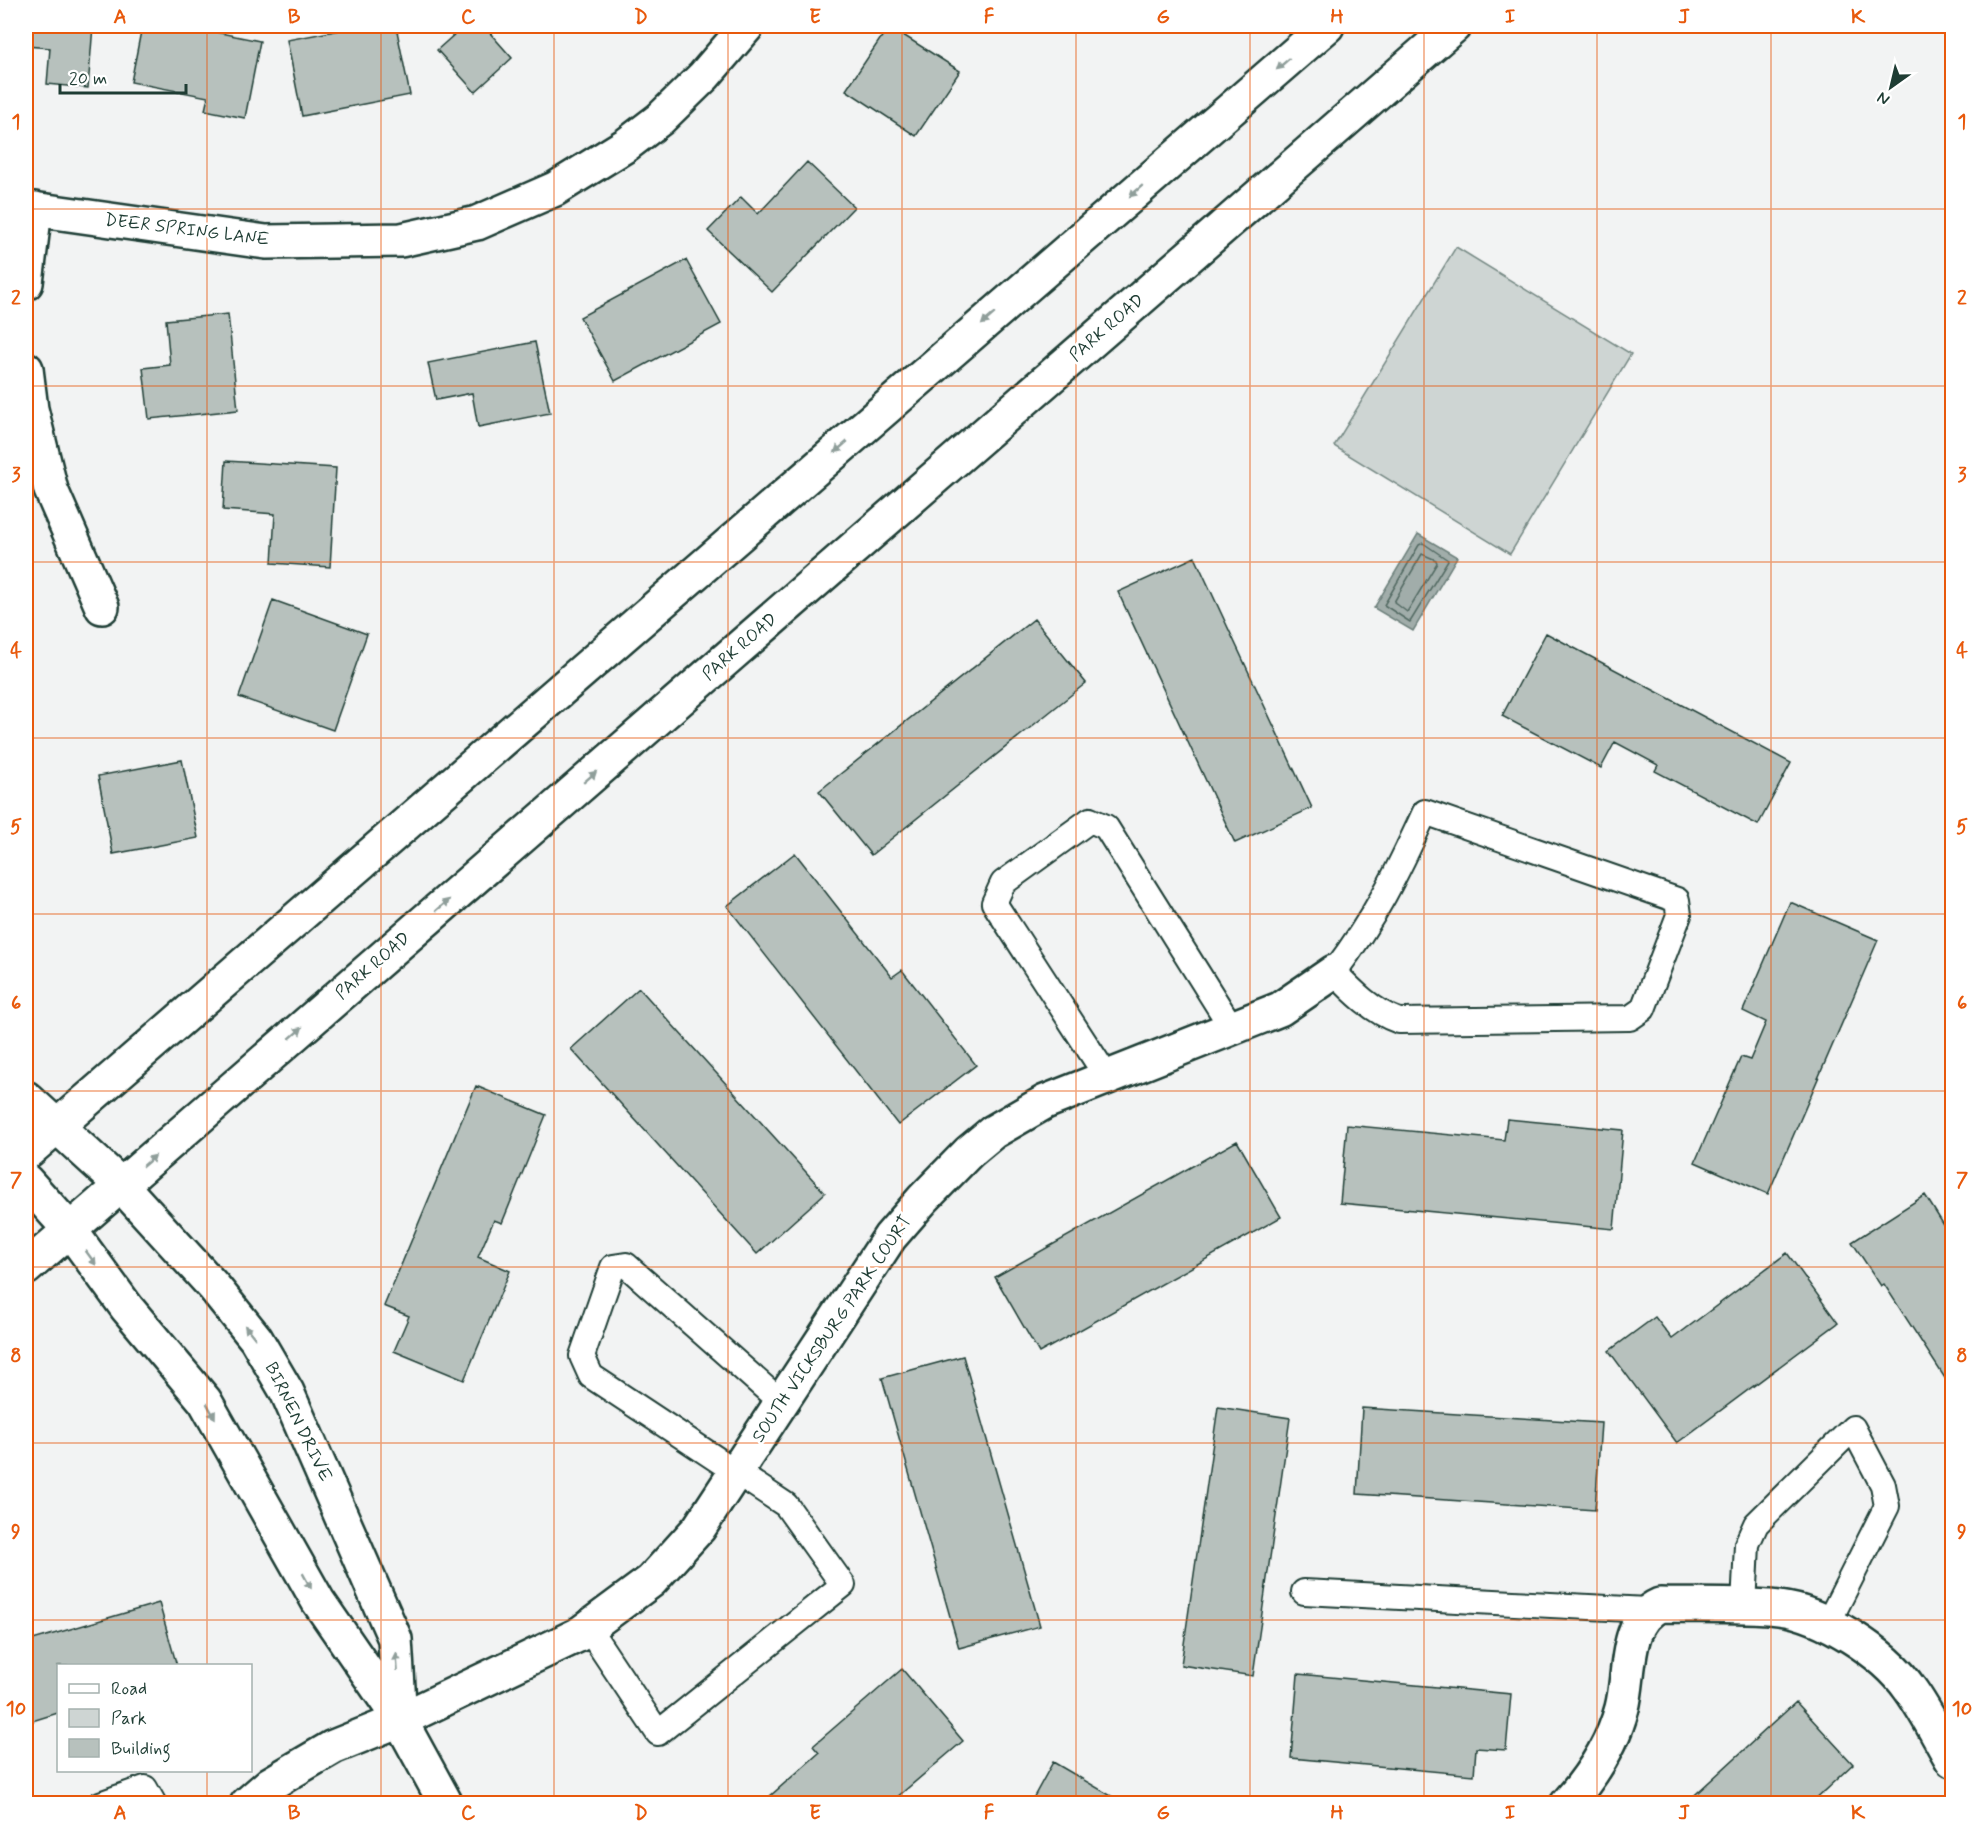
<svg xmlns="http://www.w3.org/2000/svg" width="1978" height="1829" font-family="Mynerve,sans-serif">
<rect width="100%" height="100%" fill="#f2f3f3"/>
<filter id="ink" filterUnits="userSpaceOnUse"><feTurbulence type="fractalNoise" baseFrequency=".0167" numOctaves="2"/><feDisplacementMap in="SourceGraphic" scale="12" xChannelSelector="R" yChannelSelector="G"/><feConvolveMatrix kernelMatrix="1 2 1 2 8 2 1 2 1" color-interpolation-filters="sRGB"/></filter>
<g filter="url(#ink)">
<path fill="#ced5d3" stroke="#768984" stroke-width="1.5" d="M1456,247l175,107 -121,200 -176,-108z"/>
<path fill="#a1adaa" stroke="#6d807b" stroke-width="1.5" d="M1418,534l39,23 -44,74 -39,-23z"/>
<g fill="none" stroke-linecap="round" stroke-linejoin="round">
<path stroke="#536a63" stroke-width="1.5" d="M1423,543l25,17 -38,62 -26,-17 35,-60z
M1422,554l14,6 1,3 -30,49 -13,-10z"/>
</g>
<path fill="#b7c1bd" stroke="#1f3d34" stroke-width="1.5" d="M26,26h67l-5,62 -41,-4 3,-36 -24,-2z
M142,26h44l74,15 -15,77 -40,-8 3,-13 -77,-15z
M362,26h34l14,69 -108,21 -15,-76z
M449,26h49l-8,7 22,25 -37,34 -38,-42 19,-17z
M889,26l71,45 -44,65 -70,-46z
M807,162l47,45 -82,85 -64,-61 33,-34 17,17z
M686,260l35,64 -106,57 -35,-64z
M228,314l10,96 -89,9 -6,-51 27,-3 -4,-45z
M535,342l15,71 -72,14 -6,-34 -36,7 -8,-37z
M226,461l110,7 -6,99 -58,-4 3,-49 -52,-4z
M1195,557l117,251 -77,35 -117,-251z
M273,600l94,34 -34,96 -94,-33z
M1034,619l52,64 -215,172 -52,-64z
M1546,633l245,130 -33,62 -103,-54 3,-6 -43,-23 -14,26 -99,-52z
M182,760l16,78 -85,16 -15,-78z
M795,853l97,124 10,-7 74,95 -78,60 -171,-219z
M1790,902l88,38 -110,254 -73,-32 46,-105 9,3 16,-38 -23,-11z
M639,988l186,205 -68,61 -186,-205z
M476,1086l70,29 -44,108 -8,-3 -16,37 32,14 -46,109 -70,-29 15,-35 -25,-10z
M1507,1119l116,11 -9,99 -274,-26 7,-78 157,15z
M1237,1141l44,76 -242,136 -44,-76z
M1925,1195l27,43v151l-68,-105 -3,2 -29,-44z
M1787,1253l51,70 -161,120 -68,-92 46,-34 17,22z
M963,1356l77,270 -81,22 -77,-270z
M1218,1407l72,11 -37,258 -72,-11z
M1362,1408l239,15 -6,87 -238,-16z
M159,1603l18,63h-119v47l-32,10v-81z
M902,1669l61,72 -74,63h-128l58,-51 -6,-7z
M1298,1674l213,20 -5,56 -30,-2 -2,27 -183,-17z
M1796,1702l57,62 -43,40h-125z
M1053,1762l72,42h-95z"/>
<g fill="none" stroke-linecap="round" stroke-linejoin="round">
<defs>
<path id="service" d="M1425,812l252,88 2,15 -36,94 -13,9 -231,3c-26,-9 -46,-29 -65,-49 41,-54 63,-99 91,-160z
M1107,1077l-113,-174 9,-20 87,-63 16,7 126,201
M1304,1592l343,18
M1744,1607l3,-63 9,-20 97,-96 30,57 4,21 -60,119
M588,1628l70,105 185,-148 -57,-80 -195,-129 -9,-20 31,-89 13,-2 156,138
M100,1804l45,-16 9,16"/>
<path id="minor" d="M26,208l240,34 135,-2 76,-17 78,-34 71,-44 34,-26 44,-43 43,-50
M26,283l9,-74
M26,369l5,40 20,81 51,117
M26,1098l95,87 93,102 42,52 31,53 108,247 5,81
M26,1181l44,49 57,78 78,93 113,200 82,119 46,84
M247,1804l23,-20 63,-37 67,-27 178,-85 73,-54 48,-53 191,-291 33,-38 46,-47 24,-20 52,-30 235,-93 54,-37
M1567,1804c24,-27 46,-61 55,-96 9,-34 1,-87 38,-103 39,1 80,-1 119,3 44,5 106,45 131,81 16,22 28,47 42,71"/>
<path id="secondary" d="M26,1153l1301,-1127
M26,1268l1428,-1242"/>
</defs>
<use href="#service" stroke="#1f3d34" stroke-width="28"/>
<use href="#minor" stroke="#1f3d34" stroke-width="38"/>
<use href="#secondary" stroke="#1f3d34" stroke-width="38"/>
<use href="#service" stroke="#fff" stroke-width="24"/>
<use href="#minor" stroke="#fff" stroke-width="33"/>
<use href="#secondary" stroke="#fff" stroke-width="33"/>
</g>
<defs><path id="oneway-solid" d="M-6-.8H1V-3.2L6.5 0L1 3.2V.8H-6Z" transform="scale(1.5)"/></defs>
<g fill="#8f9e9a">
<use href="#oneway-solid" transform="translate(1283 64) rotate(139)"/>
<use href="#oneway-solid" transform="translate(1136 191) rotate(139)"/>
<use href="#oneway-solid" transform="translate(988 319) rotate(139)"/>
<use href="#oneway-solid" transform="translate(841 447) rotate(139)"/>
<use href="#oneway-solid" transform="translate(590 777) rotate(-41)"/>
<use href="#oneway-solid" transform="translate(443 905) rotate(-41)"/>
<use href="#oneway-solid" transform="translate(296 1033) rotate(-41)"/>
<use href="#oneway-solid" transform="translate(149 1161) rotate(-41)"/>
<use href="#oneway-solid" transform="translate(91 1258) rotate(54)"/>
<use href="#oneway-solid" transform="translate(250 1332) rotate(-129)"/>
<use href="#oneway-solid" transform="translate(211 1411) rotate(61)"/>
<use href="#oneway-solid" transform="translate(307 1581) rotate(61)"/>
<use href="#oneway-solid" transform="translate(397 1662) rotate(-94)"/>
</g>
</g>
<path fill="none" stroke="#e8590c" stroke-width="1.5" stroke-opacity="0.55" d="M207,26v1640M381,26v1778M554,26v1778M728,26v1778M902,26v1778M1076,26v1778M1250,26v1778M1424,26v1778M1597,26v1778M1771,26v1778M26,209h1926M26,386h1926M26,562h1926M26,738h1926M26,914h1926M26,1091h1926M26,1267h1926M26,1443h1926M26,1620h1926M207,1770v34"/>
<g text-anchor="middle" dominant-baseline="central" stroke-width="5" stroke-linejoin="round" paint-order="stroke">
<g font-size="18" fill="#1f3d34" stroke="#fff">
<text transform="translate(187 230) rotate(7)">DEER SPRING LANE</text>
<text transform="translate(1107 328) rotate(-41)">PARK ROAD</text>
<text transform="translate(740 647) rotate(-41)">PARK ROAD</text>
<text transform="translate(373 966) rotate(-41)">PARK ROAD</text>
<text transform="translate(832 1329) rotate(-56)">SOUTH VICKSBURG PARK COURT</text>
<text transform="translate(298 1422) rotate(64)">BIRNEN DRIVE</text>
</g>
</g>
<rect width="1978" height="1829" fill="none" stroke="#fff" stroke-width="66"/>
<rect x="57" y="1664" width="195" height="108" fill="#ffffff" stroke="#a5b1ae" stroke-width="1.5"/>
<rect x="69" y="1684" width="30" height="9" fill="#ffffff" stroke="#a5b1ae" stroke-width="1.5"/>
<text x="111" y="1694" font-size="18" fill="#1f3d34">Road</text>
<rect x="69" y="1709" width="30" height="18" fill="#ced5d3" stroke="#a5b1ae" stroke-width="1.5"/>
<text x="111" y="1724" font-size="18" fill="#1f3d34">Park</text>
<rect x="69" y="1739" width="30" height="18" fill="#b7c1bd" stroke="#a5b1ae" stroke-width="1.5"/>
<text x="111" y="1754" font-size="18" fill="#1f3d34">Building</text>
<g transform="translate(1891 87) rotate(214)" stroke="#ffffff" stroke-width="4.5" paint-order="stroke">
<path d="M0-4.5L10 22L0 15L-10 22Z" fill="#1f3d34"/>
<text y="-9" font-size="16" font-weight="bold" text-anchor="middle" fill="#1f3d34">N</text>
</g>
<path d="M60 84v9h126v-9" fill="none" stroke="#1f3d34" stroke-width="3"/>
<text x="69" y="84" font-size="18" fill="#1f3d34" stroke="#ffffff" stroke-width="4.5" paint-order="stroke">20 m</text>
<rect x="33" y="33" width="1912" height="1763" fill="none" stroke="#e8590c" stroke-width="2"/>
<g font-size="20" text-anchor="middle" font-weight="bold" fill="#e8590c">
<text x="120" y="23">A</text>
<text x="294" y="23">B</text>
<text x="468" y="23">C</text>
<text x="641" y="23">D</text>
<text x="815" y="23">E</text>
<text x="989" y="23">F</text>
<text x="1163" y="23">G</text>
<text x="1337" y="23">H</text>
<text x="1510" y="23">I</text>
<text x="1684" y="23">J</text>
<text x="1858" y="23">K</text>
<text x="16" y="128">1</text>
<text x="1962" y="128">1</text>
<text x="16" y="304">2</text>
<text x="1962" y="304">2</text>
<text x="16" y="481">3</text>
<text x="1962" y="481">3</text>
<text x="16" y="657">4</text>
<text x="1962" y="657">4</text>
<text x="16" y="833">5</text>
<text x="1962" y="833">5</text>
<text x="16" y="1009">6</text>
<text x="1962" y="1009">6</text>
<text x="16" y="1186">7</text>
<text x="1962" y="1186">7</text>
<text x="16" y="1362">8</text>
<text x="1962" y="1362">8</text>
<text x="16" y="1538">9</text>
<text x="1962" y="1538">9</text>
<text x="16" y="1715">10</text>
<text x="1962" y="1715">10</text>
<text x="120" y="1819">A</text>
<text x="294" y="1819">B</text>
<text x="468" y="1819">C</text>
<text x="641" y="1819">D</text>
<text x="815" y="1819">E</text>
<text x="989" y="1819">F</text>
<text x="1163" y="1819">G</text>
<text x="1337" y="1819">H</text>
<text x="1510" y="1819">I</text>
<text x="1684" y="1819">J</text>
<text x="1858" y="1819">K</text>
</g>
</svg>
